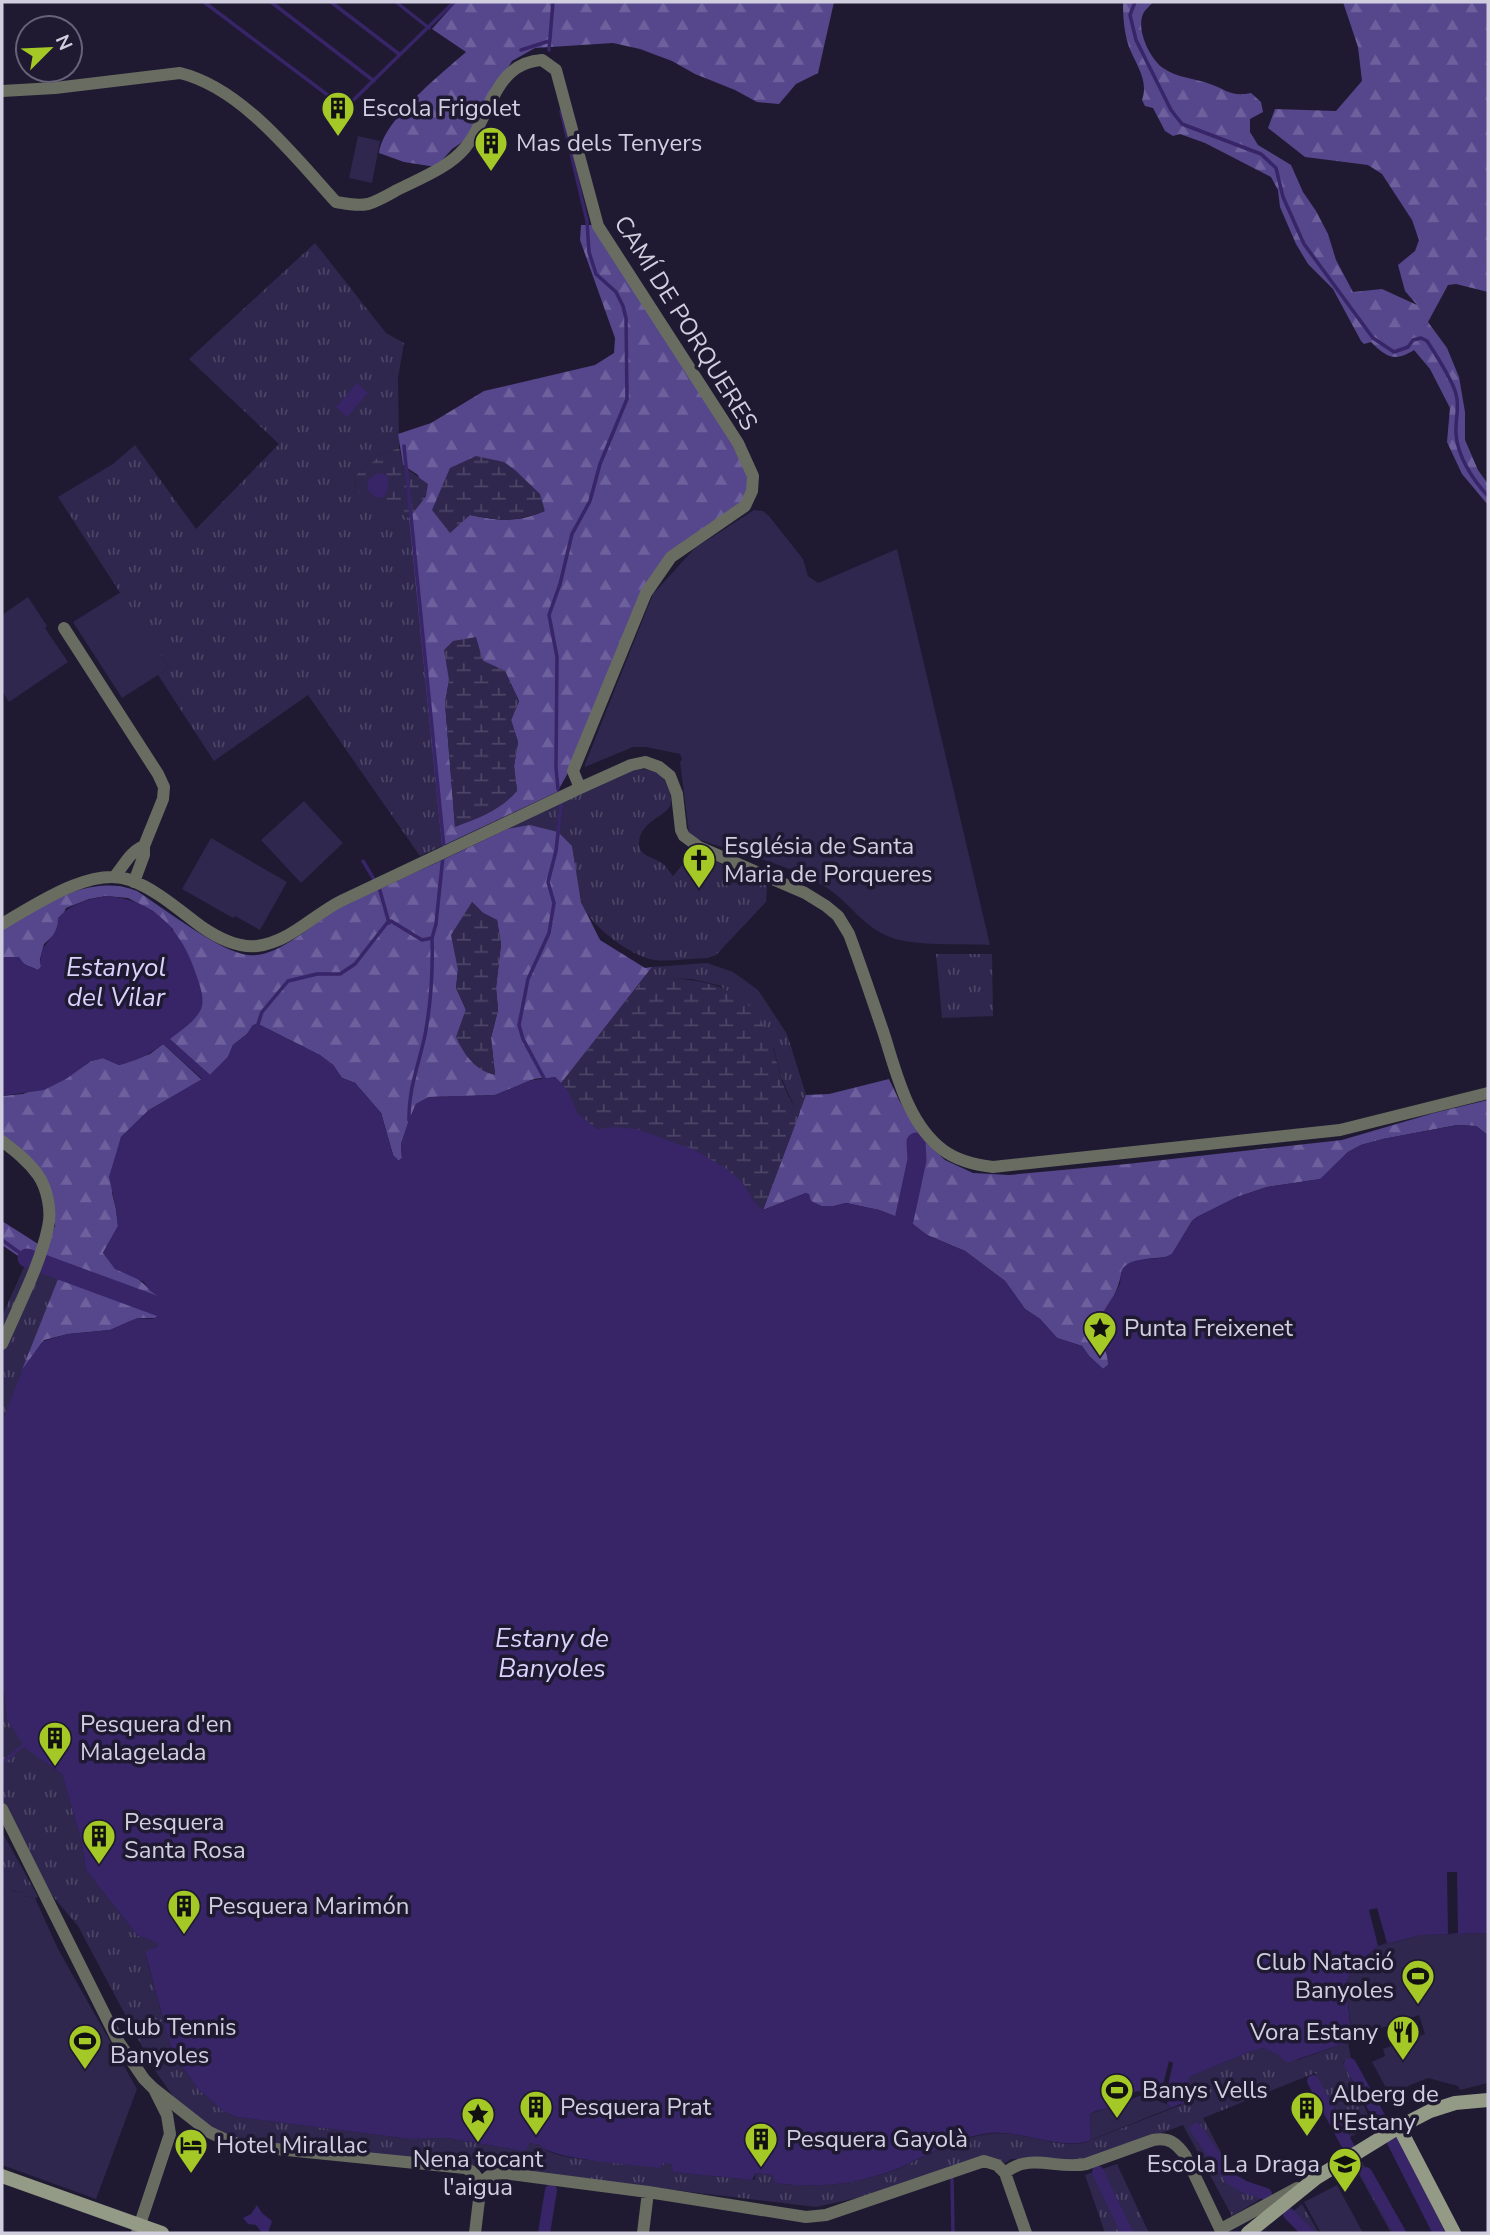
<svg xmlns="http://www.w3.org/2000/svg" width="1490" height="2235" font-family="'Nunito Sans',sans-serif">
<defs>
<pattern id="grass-tufts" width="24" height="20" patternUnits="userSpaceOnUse" patternTransform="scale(1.75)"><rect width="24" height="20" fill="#2f274d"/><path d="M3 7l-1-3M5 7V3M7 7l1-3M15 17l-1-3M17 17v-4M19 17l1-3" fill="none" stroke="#4c4566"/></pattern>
<pattern id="forest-firs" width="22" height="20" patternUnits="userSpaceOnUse" patternTransform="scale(1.75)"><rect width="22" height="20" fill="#56468c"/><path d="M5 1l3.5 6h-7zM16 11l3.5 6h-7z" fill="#6d609c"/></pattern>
<pattern id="wetland-marsh" width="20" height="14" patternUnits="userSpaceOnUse" patternTransform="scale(1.75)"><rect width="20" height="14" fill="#2f274d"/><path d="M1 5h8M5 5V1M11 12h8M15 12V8" fill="none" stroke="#4c4566"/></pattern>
</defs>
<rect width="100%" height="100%" fill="#1f1a32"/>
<path fill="url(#grass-tufts)" d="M315,243l71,90 18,10 -6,35 1,70 -18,7 -26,21 1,14c16,11 35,18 53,28l33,328 -22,10 -112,-161 -94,66 -56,-86 11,-7 -111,-171 55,-33 22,-19 61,84 83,-85 -90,-85z
M630,770c19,-2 32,-1 39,20 2,5 3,11 1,16 -5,11 -30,15 -31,37 -1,13 15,14 23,20 4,3 8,9 11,13l17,-20 6,-4 71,34 -1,16 -50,53 -8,3c-17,0 -37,4 -54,2 -23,-4 -64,-34 -71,-55 -7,-18 -7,-40 -11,-59l-65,-17z
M936,954h56l1,62 -51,2z
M707,963l26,9 25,18 29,44 19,61 -6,17 -4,-2 -9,-19 -8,-21 -5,-21 -53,-63 -29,-7 -48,-1 8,-11z
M30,1254l30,20 -58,148v-106z
M2,1674l5,46 20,29 35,25 20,70 4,26 51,65 20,8 1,3 -13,7 27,99 26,37 25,22 14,6 173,22 37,-1 76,13 6,-8 11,2c14,19 97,17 122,18l10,2 2,7 78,8 3,-1 1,-6 18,2 1,8c45,6 90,1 132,-18 27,-13 51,-27 81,-31 32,-5 64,15 96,9l97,-38 8,-28 63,-26 12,-3 34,12 50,-18 3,17 -8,3 30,63 -25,13 -33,-65 -112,45 30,57 8,5 31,12 -40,24 -49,-91 -80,30 -33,7 -59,-3 -6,4 -8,-5 -12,-1 -115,38 -54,12 -440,-53 -127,-12 -28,-9 -21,-13 -25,-21 -21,-30 -76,-143 -27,-32 -49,-94z
M2,1832l4,7 32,58 -3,1 -12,-2 -1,-3 -20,-5z
M1362,2162l40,71h-11l-36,-66z
M1117,2164l32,69h-44l-20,-58z
M1302,2204l17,29h-19l-13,-16z"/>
<path fill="url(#forest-firs)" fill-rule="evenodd" d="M456,2h378l-16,71 -22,11 -17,20 -22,-2 -22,-12 -40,-16 -23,-13 -32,-12 -27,-6 -78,5 -23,13 -48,80 -12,8 -16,18 -32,-5 -25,-9c5,-34 61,-78 87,-101l-34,-23z
M1123,2h31c-4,3 -9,8 -11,12 -7,16 7,45 20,54 14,10 32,10 47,16 17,6 21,13 41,9l10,9 2,10 -13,7v13l8,13 33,20 12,27 13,19 12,23 8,26 17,32 29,-3 35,16 -12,-14 -7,-26 17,-14 4,-11 -7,-20 -30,-46 -14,-9 -63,-8 -37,-29 7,-19 61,2 26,-30 -4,-34 -15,-45h145v290l-32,-8 -8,1 -20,37 19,26 12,29 6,35v28l13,30 10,14v21l-26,-31 -15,-32 3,-34 -20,-39 -16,-19c-19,12 -27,8 -43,-8l-7,2 -3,-3 -28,-52 -25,-25 -12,-20 -16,-37 -2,-17 -7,-13 -66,-34 -25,-9 -7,2 -8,-5 -12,-23 -8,-2 -3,-6c7,-20 -6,-35 -13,-53 -5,-16 -6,-29 -6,-45z
M581,225h12l142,220c10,23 19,33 7,58l-74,51 -100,219 -11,19 -115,54 -33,-328 17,-22 -8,-21 -15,-10 -5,-31 33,-11 53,-32 111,-26 19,-12 1,-15 -35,-98zM545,511c-28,12 -46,10 -75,4zM477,645l6,16 22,10 14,30 -8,19 7,22 -4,24 3,25 -62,35 -10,-123 4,-23z
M530,825l28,7 14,14 9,56 19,38 45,28 7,-1 -91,117c-30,-18 -42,10 -67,11 -14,1 -29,1 -44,2l-49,47 1,14 -4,3 -5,-6 -12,-42 -26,-30 -13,-5 -9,-13 -14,-10 -61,-31 -5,1 -6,9 -14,11 -5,12 -18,18 -41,-36 21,-17 -17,-93 -20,-18 -25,-13 -22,-2 -17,3 -23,9 -11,26 -11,10 -4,15 1,8 -3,3 -14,-6 -6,-7h-16v-27c41,-23 86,-58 135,-39 26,17 83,61 111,64 27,4 63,-29 84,-43 23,-14 49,-23 73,-35 34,-15 68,-32 102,-48zM472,902l11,11 14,7 4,24 -5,44 2,22 -7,28 4,36 -39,-86 2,-18z
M163,1044l39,36 -53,30 -28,27 -9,56 4,16 2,17 -15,27c16,11 32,22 45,35 6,7 12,6 16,15l-7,15h-19l-28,12 -42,4 -24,6 -22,30 38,-96 -29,-19 -4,7 -25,-17v-24l44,28 9,-23v-16l-44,-69 -9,-7v-38l21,-2 56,-25 12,-8 12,-3 16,7 31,-11z
M889,1079l10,21 23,39 23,21 28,13 36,2 118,-11 215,-24 92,-27 54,-13v35l-12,-9 -19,-1 -74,14 -22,6 -13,7 -27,27 -54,8 -30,10 -40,20 -5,4 -20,33 -5,3 -22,2 -23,11c-2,12 -6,22 -11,32 -5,9 -12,15 -13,25 0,15 11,22 10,38l-5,4 -14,-13 -7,-10 -25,-8 -17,-19 -15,-10 -20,-28 -40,-30 -38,-16 -17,-13 -31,-12 -33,-7 -12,3h-13l-10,-5 -5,-8 -43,17 43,-115 23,-1z"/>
<path fill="url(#wetland-marsh)" d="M399,448l4,18 25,18 -2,12 -17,22c-18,-10 -37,-16 -53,-28l-1,-14 26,-21z
M476,456l28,6 11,8 25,24 5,17c-31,11 -43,10 -75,4l-20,18 -18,-23 18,-42z
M476,637l7,24 22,10 14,30 -8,19 7,22 -4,24 3,25c-16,19 -38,27 -62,36l-10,-124 4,-23 -5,-30 9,-9z
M472,902l11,11 14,7 4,24 -5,44 2,22 -7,28 4,37c-19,-4 -31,-20 -39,-38l10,-28 -10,-21 2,-18 -7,-35z
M644,978c65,-1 115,8 132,81 4,16 11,43 24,53l-37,98 -363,-40 -138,-144 58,29 13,10 9,13 13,5 26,30 12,42 6,6 3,-3 -1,-14 8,-24 7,-16 13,-7 66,-2 34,-14 26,-4 6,6z"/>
<path fill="#2f274d" d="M358,136l22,5 -8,42 -23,-5z
M754,510l9,1 6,5 34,43 5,17 10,7 79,-34 93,396c-26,-1 -75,1 -98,-7 -30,-11 -42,-36 -68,-52 -41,-24 -83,-32 -127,-47l-8,-6 -9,-71 2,-2 -2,-6 -34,-7h-13l-48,20v-3l68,-170 42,-46z
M121,592l48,76 -47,30 -49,-76z
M28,597l19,29 -2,2 23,34 -59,40 -7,-11v-76z
M304,801l39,42 -42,40 -40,-43z
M211,838l76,44 -27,48 -25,-14 -2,2 -51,-29z
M2,1888l10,1v2l11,2v3l12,2 23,51 79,140 -41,110 -94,-34z
M1488,1933v150l-28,7 -2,-4 -30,-8 -18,7 -15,10 -10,-9 -13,-24 13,-6 -2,-7 42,-15 -6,-19 -52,18 -16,-4 -5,-47 6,-11 26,-25 43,-11z
M1142,2095l23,7 6,6 -80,32 -1,-26z
M1337,2185l26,48h-42l-17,-31z"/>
<path fill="#372567" d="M357,383l11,10 -21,24 -11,-10z
M377,473l10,2c3,8 1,14 -3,22l-6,1c-9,-4 -12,-9 -10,-18z
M106,896c49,3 77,36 91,81 3,9 8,22 4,32 -5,12 -21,22 -31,30l40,36 18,-18 5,-12 14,-11 6,-9 5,-1 62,31 13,10 9,13 13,5 26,30 12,42 6,6 3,-3 -1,-14 8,-24 7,-16 13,-7 66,-2 34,-14 26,-4 13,14 10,23 19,15 19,-2 21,2 58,21 32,19 16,14 12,20 8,7 43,-17 3,1 2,7 10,5h13l12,-3 33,7 31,12 17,13 38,16 40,30 20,28 15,10 17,19 25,8 7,10 14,13 5,-4c1,-16 -10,-23 -10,-37 1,-16 17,-30 22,-45 1,-5 0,-12 4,-16 12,-12 35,-5 48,-13l20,-33 5,-4 40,-20 30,-10 53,-8 28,-27 13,-7 22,-6 75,-14 18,1 12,9v798l-67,2 -43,11 -6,5 -20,20 -6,11 5,52 -3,8 -61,21 -10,-9 -13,-6 -12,3 -63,26 -1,18 -3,7 -14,6c-17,-21 -38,-7 -59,-1 -8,2 -15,3 -22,7l1,26c-29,12 -69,-10 -100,-7 -31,3 -57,19 -85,32 -42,19 -86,24 -131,18l-2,-8 -17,-2 -4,7 -79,-8 -1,-7 -9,-2 -2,5c-23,-3 -110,-8 -121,-23l-11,-2 -2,6 -4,2 -76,-13 -37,1 -173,-22 -14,-6 -25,-22 -26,-37 -27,-100 13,-6 -1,-3 -20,-8 -51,-65 -4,-26 -20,-70 -36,-25 -19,-29 -5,-46v-252l20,-52 21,-29 25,-7 42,-4 20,-9 8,-3 14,1 8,-4 4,-11 -3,-6 -12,-8 -5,-8 -29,-13 -12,-16 15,-27 -2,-17 -7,-32 12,-40 28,-27 53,-31 -39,-35c-14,11 -27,17 -44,21l-16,-7 -12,3 -25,18 -22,11 -42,6v-139h17l5,7 14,6 3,-3c-3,-28 17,-25 17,-49 12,-14 30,-19 48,-22z
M257,2205l5,8 10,8 -4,12h-6l-6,-8 -8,-1 -5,-6 8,-4z"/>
<path fill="#1f1a32" d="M1447,1872h10l1,61 -10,1z
M1377,1908l10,35 -9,3 -9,-36z
M1169,2061l4,2 -8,36 3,1 -1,4 -25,-9 -19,8 2,-7 13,-5 22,6z"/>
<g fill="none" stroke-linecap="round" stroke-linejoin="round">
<path stroke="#372567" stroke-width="3.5" d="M204,2l141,106
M271,2l103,79
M331,2l68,52
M396,2l33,26
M1135,2l-5,13 6,25 35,70 11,14 79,30 15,14 7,29 21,47 69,94 21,14 14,-5 5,-7 8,-2 6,3c9,14 25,38 29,53 4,13 -1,26 0,39 1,23 17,47 32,63
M521,50l28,-9
M549,50l4,-48
M336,117l118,-115
M404,446l40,402
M558,789l-2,-21 1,-111 -8,-42 11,-31 12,-50 18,-33 10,-37 27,-65 -1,-81 -3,-12 -7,-14 -20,-18 -7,-22 -2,-31 -26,-110
M363,861l12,20
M379,887l10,36
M258,1024l4,-12 26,-31 29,-7h23l15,-10 32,-41 4,-2 31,19 10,-2 4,-14 7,-68
M544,1078l-21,-39 -4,-14 9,-46 21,-46 5,-30 -6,-21 8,-31 5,-46
M409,1120c-1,-30 10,-56 16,-85 6,-32 8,-65 7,-97
M2,1240l25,18
M2,1763l22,-18
M952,2179l1,54"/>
<path stroke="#372567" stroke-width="12" d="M1350,2064l32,58
M1313,2081l36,67
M1196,2129l35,50 14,8 21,7
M1393,2142l46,91
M1098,2172l29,61
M1366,2173l34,60
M1289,2214l19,19
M544,2233l7,-43"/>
<path stroke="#372567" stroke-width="19" d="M904,1220l13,-60 -1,-18
M27,1258l136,50"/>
<path stroke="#696d61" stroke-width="12" d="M2,91l53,-3 125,-15c62,15 114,83 156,129 11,2 21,4 32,2 10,-3 20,-9 29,-14 24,-12 51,-22 68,-42 26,-31 28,-85 77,-88l14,10 42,156 140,217 15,33 -1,15 -7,15 -74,51 -25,36 -73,178 7,17
M64,628l94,146 6,13 -1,12 -19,47v9l-10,27
M114,877c10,-11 15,-25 30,-31
M2,924c33,-19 89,-58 128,-44 26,9 50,31 72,47 16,11 35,21 55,19 33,-4 56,-31 84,-45l239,-113 51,-23 14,-3 14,5 11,9 7,18 4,36 3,6 15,11 106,46 21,13 12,10 11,18c12,32 23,65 34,97 13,40 24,92 60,119 15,11 32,15 50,17l347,-37 148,-37
M2,1141c13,10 26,20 36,34 9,13 14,36 10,52 -7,36 -31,82 -46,117
M2,1809l116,232 26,38 9,9 56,44 19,9 18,5 219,22 8,4 8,11
M1005,2173c24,-21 52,-3 81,-9l67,-24c16,-3 23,3 32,15l37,78
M481,2183l8,-7 13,-3 146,19 158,25 20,-2 158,-54 13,4 8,8 21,60
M1221,2229l76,-41
M137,2233l33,-99 -3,-19 -12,-24
M475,2233l6,-50
M643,2233l5,-41"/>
<path stroke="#939a86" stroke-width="14" d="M1399,2127l55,106
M2,2176l160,57
M1248,2233l68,-55 83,-51 31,-16 25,-8 33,-3"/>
</g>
<defs>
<symbol id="building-pin" viewBox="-11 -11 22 30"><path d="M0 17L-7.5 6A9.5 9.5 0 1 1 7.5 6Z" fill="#a4c825" stroke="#1f1a32"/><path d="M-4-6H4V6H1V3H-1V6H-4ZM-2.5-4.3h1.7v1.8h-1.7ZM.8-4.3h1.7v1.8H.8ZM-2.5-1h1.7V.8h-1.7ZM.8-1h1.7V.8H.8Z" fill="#111"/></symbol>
<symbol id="church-pin" viewBox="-11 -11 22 30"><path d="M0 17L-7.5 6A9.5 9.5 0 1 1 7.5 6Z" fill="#a4c825" stroke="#1f1a32"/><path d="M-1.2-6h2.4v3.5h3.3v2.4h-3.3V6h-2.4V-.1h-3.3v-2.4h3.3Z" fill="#111"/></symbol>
<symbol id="sight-pin" viewBox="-11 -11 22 30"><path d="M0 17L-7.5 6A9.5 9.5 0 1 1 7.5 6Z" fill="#a4c825" stroke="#1f1a32"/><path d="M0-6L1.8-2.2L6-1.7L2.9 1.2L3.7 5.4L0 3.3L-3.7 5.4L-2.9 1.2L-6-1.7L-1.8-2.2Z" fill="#111"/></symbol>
<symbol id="stadium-pin" viewBox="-11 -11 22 30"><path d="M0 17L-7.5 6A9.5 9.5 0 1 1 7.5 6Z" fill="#a4c825" stroke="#1f1a32"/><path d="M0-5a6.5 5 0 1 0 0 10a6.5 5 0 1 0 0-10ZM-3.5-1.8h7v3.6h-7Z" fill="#111"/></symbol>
<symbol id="restaurant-pin" viewBox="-11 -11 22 30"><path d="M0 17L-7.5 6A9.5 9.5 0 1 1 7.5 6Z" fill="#a4c825" stroke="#1f1a32"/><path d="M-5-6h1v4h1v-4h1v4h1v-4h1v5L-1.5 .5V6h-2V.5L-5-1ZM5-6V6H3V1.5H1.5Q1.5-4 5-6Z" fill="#111"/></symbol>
<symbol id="hotel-pin" viewBox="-11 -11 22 30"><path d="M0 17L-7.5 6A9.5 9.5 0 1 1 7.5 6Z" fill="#a4c825" stroke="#1f1a32"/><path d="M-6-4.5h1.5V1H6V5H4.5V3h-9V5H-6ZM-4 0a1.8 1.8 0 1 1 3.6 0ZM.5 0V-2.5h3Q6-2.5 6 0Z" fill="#111"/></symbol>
<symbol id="school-pin" viewBox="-11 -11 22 30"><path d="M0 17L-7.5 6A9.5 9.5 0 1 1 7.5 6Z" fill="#a4c825" stroke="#1f1a32"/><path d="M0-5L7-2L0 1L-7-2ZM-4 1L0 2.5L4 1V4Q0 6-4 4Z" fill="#111"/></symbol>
</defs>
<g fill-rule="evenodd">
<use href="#building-pin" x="319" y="89" width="38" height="52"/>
<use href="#building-pin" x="472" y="124" width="38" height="52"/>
<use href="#church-pin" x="680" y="841" width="38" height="52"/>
<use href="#sight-pin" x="1081" y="1309" width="38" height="52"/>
<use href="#building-pin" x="36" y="1719" width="38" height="52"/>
<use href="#building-pin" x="80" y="1817" width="38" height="52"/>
<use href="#building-pin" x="165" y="1887" width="38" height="52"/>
<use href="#stadium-pin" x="1399" y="1957" width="38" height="52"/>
<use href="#restaurant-pin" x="1384" y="2013" width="38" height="52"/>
<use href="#stadium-pin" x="66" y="2022" width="38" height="52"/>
<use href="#stadium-pin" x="1098" y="2071" width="38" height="52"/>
<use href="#building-pin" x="517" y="2088" width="38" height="52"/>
<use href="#building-pin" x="1288" y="2089" width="38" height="52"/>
<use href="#sight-pin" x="459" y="2095" width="38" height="52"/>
<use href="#building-pin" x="742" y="2120" width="38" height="52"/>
<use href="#hotel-pin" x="172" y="2126" width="38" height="52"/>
<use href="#school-pin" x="1326" y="2145" width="38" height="52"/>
</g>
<g text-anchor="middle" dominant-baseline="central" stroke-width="7" stroke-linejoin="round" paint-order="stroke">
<g font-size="24" fill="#d1cfdf" stroke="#1f1a32" text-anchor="start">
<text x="362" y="108">Escola Frigolet</text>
<text x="516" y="143">Mas dels Tenyers</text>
<text x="724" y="846">Església de Santa<tspan x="724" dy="28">Maria de Porqueres</tspan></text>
<text x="1124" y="1328">Punta Freixenet</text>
<text x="80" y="1724">Pesquera d'en<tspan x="80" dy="28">Malagelada</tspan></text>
<text x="124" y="1822">Pesquera<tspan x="124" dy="28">Santa Rosa</tspan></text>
<text x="208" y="1906">Pesquera Marimón</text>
<text x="1394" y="1962" text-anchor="end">Club Natació<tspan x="1394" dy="28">Banyoles</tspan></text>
<text x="110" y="2027">Club Tennis<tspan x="110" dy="28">Banyoles</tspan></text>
<text x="1378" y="2032" text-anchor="end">Vora Estany</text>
<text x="1142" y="2090">Banys Vells</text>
<text x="1332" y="2094">Alberg de<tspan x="1332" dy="28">l'Estany</tspan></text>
<text x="560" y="2107">Pesquera Prat</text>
<text x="786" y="2139">Pesquera Gayolà</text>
<text x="216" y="2145">Hotel Mirallac</text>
<text x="478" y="2159" text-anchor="middle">Nena tocant<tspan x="478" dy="28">l'aigua</tspan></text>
<text x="1320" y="2164" text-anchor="end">Escola La Draga</text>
</g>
<g font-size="24" fill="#d1cfdf" stroke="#1f1a32">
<text transform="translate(686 323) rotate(58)">CAMÍ DE PORQUERES</text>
</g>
<g font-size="26" font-style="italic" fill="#d9d3fc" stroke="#1f1a32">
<text x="116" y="967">Estanyol<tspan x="116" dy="30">del Vilar</tspan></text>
<text x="552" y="1638">Estany de<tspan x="552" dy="30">Banyoles</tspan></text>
</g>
</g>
<rect width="1490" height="2235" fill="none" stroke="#d1cfdf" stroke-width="7"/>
<g transform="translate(49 49) rotate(66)"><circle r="33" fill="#1f1a32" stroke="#666277" stroke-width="2"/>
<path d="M0-5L12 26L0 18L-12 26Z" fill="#a4c825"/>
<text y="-10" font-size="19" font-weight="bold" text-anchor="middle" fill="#d1cfdf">N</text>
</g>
</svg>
